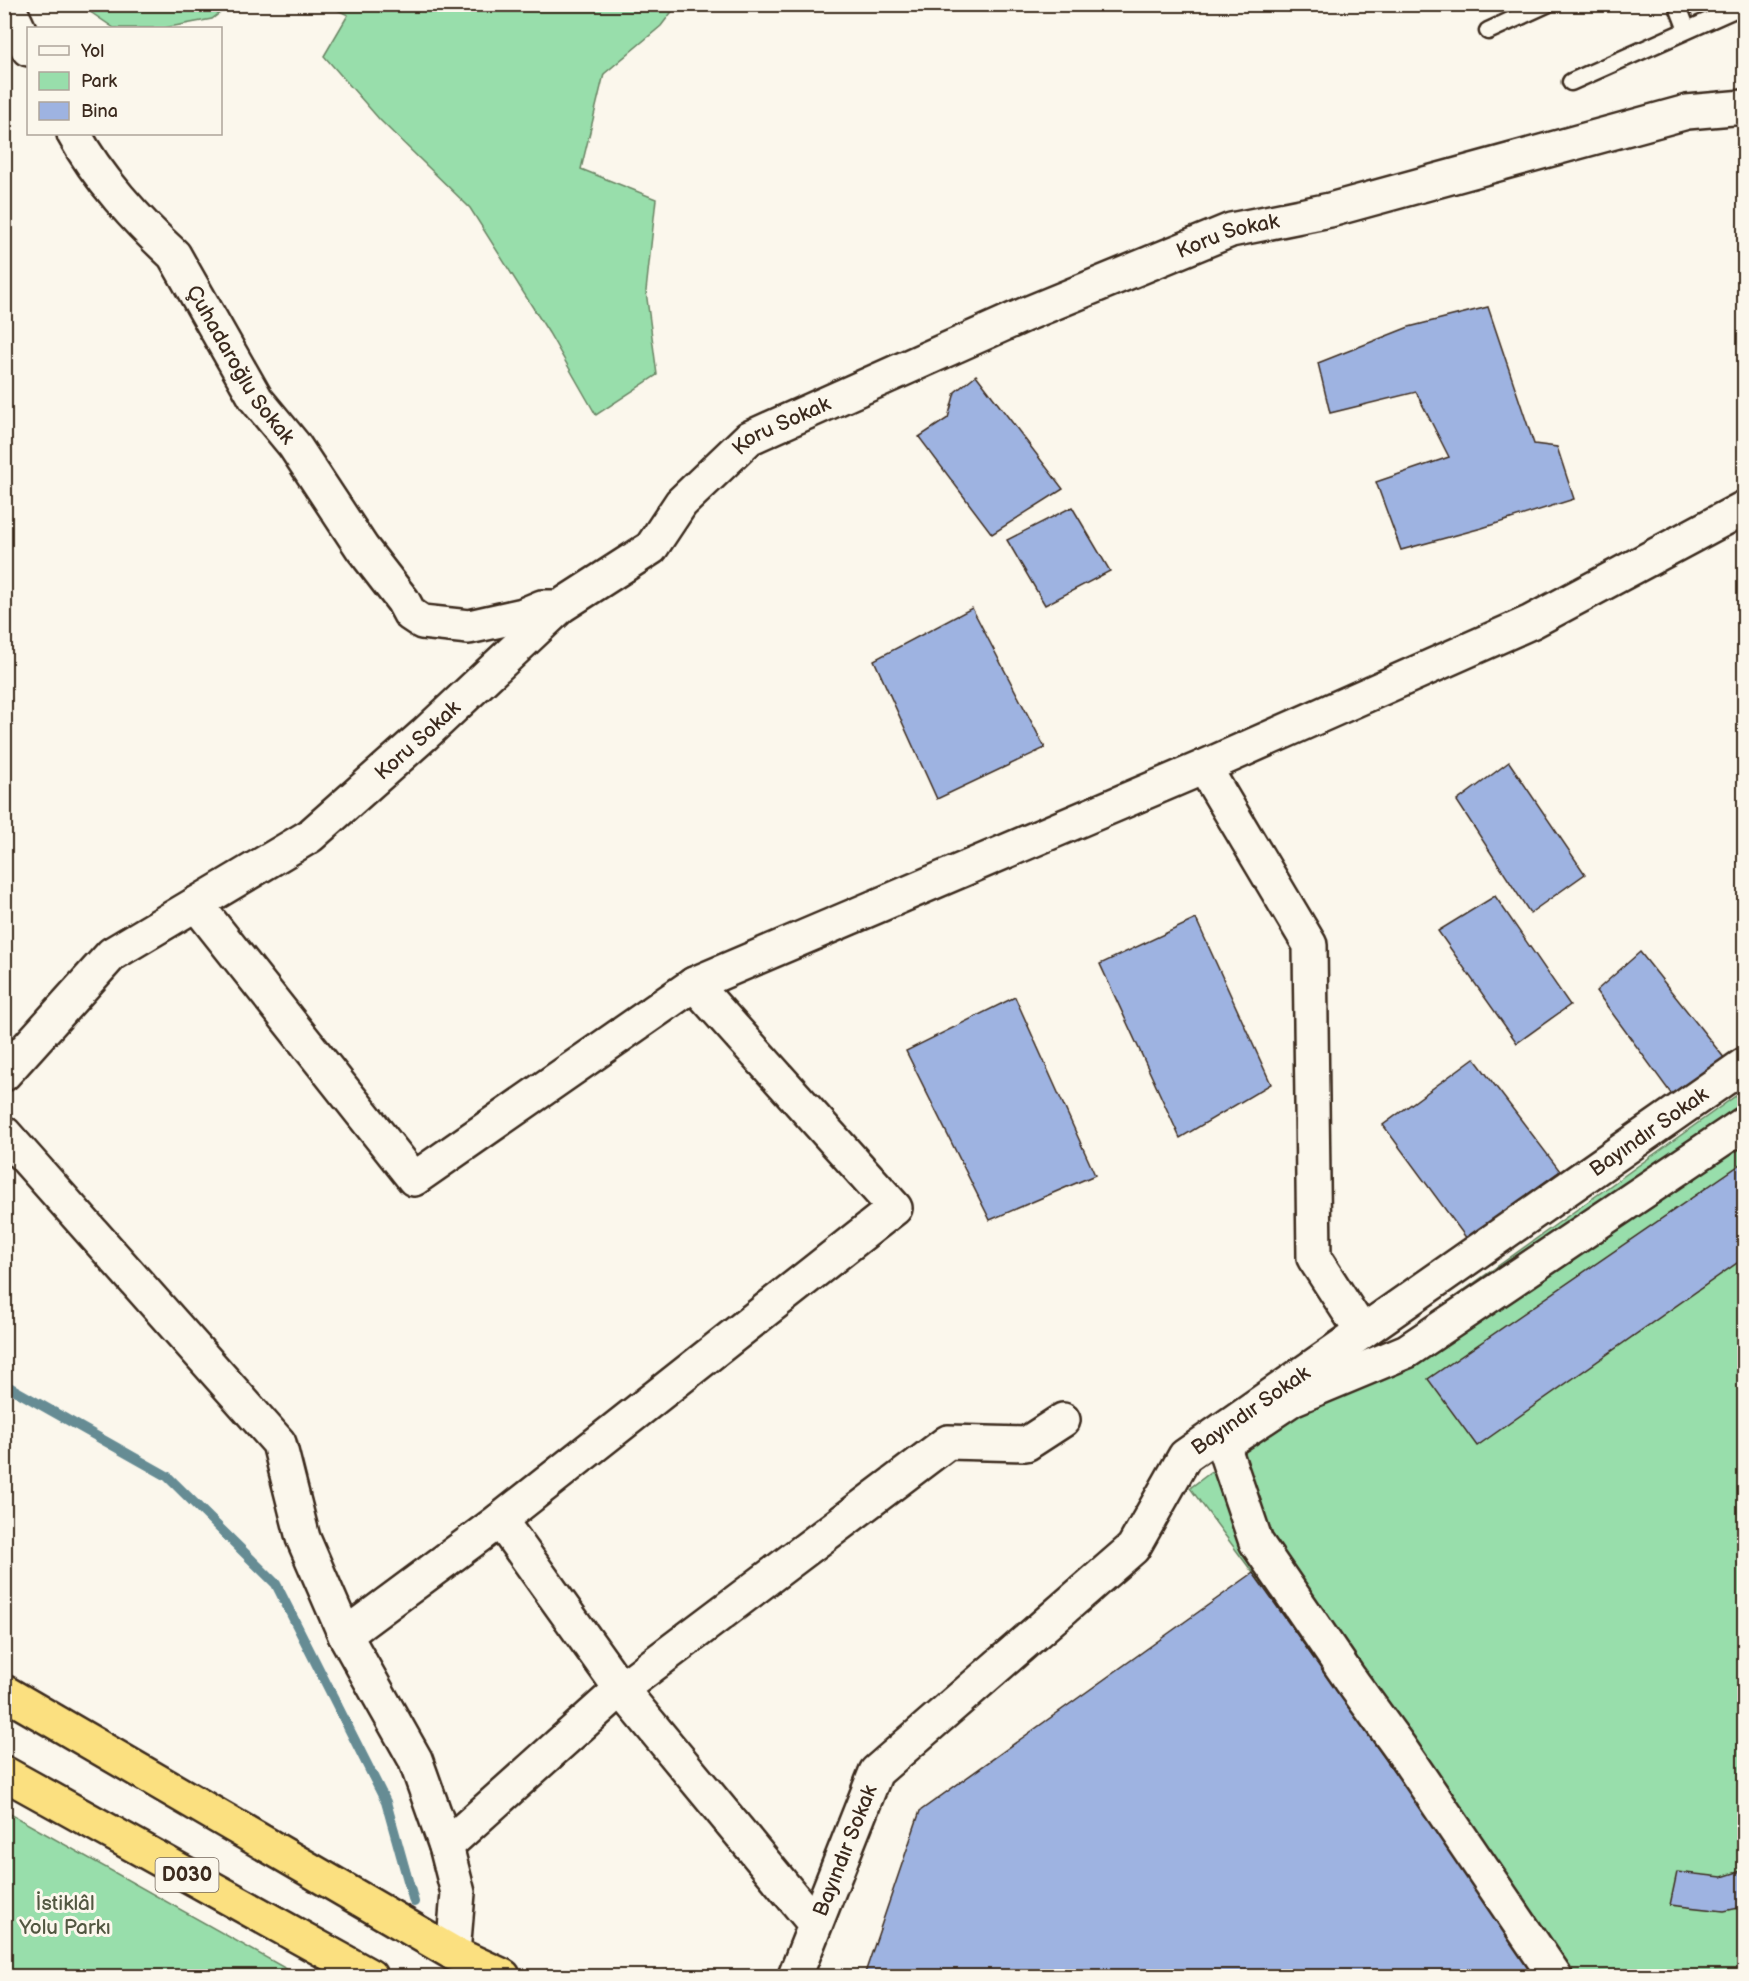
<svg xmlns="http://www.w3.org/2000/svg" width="1749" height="1981" font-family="'Balsamiq Sans',sans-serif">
<rect width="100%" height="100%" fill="#fbf7ec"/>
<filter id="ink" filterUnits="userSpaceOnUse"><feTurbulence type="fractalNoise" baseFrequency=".0167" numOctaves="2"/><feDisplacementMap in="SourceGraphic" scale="12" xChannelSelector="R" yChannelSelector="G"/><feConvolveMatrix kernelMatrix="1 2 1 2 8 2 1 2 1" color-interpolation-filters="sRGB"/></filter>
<g filter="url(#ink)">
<path fill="#98deab" stroke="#6a8464" stroke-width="1.5" d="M80,5h150l-18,14 -48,9h-50z
M327,5h350l-16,21 -57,48 -23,95 75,30 -10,92 11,84 -61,40 -47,-82 -79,-125 -90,-88 -56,-64 24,-41z
M1744,1090v886h-204l-287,-403 -63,-85 48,-36z
M4,1811h1l294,165h-294z"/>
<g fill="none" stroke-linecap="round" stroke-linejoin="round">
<path stroke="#668c94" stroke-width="10" d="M4,1384l163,92 109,108 110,218 28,100"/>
</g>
<path fill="#9eb3e1" stroke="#3b2a1e" stroke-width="1.5" d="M1488,307l46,137 23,3 17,52 -92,29 -81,22 -25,-68 73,-25 -33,-65 -86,21 -12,-50 91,-36z
M976,375l87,114 -71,45 -73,-97 29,-19 7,-26z
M1072,507l38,64 -65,34 -38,-65z
M972,608l73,140 -108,51 -63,-139z
M1509,762l76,112 -55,39 -73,-112z
M1495,896l75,109 -53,38 -79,-112z
M1196,919l75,165 -91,54 -80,-174z
M1640,952l85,107 -50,40 -79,-108z
M1015,997l80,178 -105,45 -84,-169z
M1474,1058l86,113 -93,68 -84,-114z
M1744,1162v96l-267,188 -49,-67z
M1253,1573l287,403h-676l56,-165z
M1744,1870v37l-20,4 -54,-6 7,-33 45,5z"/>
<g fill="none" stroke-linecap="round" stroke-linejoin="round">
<defs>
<path id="lane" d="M1677,4l10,26
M1488,31l59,-27
M1571,82l173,-77"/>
<g id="street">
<path d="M7,4l21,45"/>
<path id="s1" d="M74,134c23,43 64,88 100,121l82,144 38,46 68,103 41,53 7,13 12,8 47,5 54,-12 19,-8h16"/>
<path d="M1204,767l106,178 4,313 48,74"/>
<path d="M196,904l218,275 280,-195"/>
<path id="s2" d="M4,1074l108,-120 198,-118 115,-102 136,-128 90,-58 30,-45 68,-65 275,-123 207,-85 99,-20 357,-98 57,-5"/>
<path d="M4,1133l275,310 24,95 42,97 70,124 31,87 12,47 -5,60"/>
<path d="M500,1520l121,169 194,235"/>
<path d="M345,1635l155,-115 395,-312 -201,-224 510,-217 327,-145 213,-114"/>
<path d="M446,1846l175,-157 327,-247 78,2 37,-24"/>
<path id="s3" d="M795,1976l81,-204 257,-224 52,-92 559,-391"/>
<path d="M1555,1976l-155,-228 -50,-69 -94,-137 -33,-97 69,-46 115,-48 337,-227"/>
</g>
<path id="highway" d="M4,1692l449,261 50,23
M4,1773l366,203"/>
</defs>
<use href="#lane" stroke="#3b2a1e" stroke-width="21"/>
<use href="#street" stroke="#3b2a1e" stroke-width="38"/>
<use href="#highway" stroke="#3b2a1e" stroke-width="38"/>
<use href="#lane" stroke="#fbf7ec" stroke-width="16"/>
<use href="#street" stroke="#fbf7ec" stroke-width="33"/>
<use href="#highway" stroke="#fbe080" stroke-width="33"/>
</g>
</g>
<g text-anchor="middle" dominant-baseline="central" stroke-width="6" stroke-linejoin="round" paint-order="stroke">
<rect fill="#fbf7ec" stroke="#75685c" stroke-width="1.5" x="155.5" y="1858" width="63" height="34" rx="4.5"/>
<g font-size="20" font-weight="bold" fill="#3b2a1e">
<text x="187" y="1875">D030</text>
</g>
<g font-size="21" fill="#3b2a1e" stroke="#fbf7ec">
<text stroke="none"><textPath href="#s2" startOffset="1508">Koru Sokak</textPath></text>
<text stroke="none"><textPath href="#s1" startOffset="286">Çuhadaroğlu Sokak</textPath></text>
<text stroke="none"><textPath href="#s2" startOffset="1022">Koru Sokak</textPath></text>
<text stroke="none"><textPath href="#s2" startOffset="536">Koru Sokak</textPath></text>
<text stroke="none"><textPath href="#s3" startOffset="1232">Bayındır Sokak</textPath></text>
<text stroke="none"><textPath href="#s3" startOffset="746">Bayındır Sokak</textPath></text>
<text stroke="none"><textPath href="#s3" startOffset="135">Bayındır Sokak</textPath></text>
</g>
<g font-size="21" fill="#525741" stroke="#fbf7ec">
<text x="65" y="1903">İstiklâl<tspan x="65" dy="24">Yolu Parkı</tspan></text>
</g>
</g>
<rect width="1749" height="1981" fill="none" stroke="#fbf7ec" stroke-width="24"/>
<rect x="12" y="12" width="1725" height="1957" fill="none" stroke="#3b2a1e" stroke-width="2" filter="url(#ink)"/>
<rect x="27" y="27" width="195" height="108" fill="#fbf7ec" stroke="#aea59a" stroke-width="1.5"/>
<rect x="39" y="46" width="30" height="9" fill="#fbf7ec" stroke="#aea59a" stroke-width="1.5"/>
<text x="81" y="57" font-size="18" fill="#3b2a1e">Yol</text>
<rect x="39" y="72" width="30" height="18" fill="#98deab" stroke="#aea59a" stroke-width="1.5"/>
<text x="81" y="87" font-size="18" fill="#3b2a1e">Park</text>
<rect x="39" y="102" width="30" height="18" fill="#9eb3e1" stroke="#aea59a" stroke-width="1.5"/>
<text x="81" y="117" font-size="18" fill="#3b2a1e">Bina</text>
</svg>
